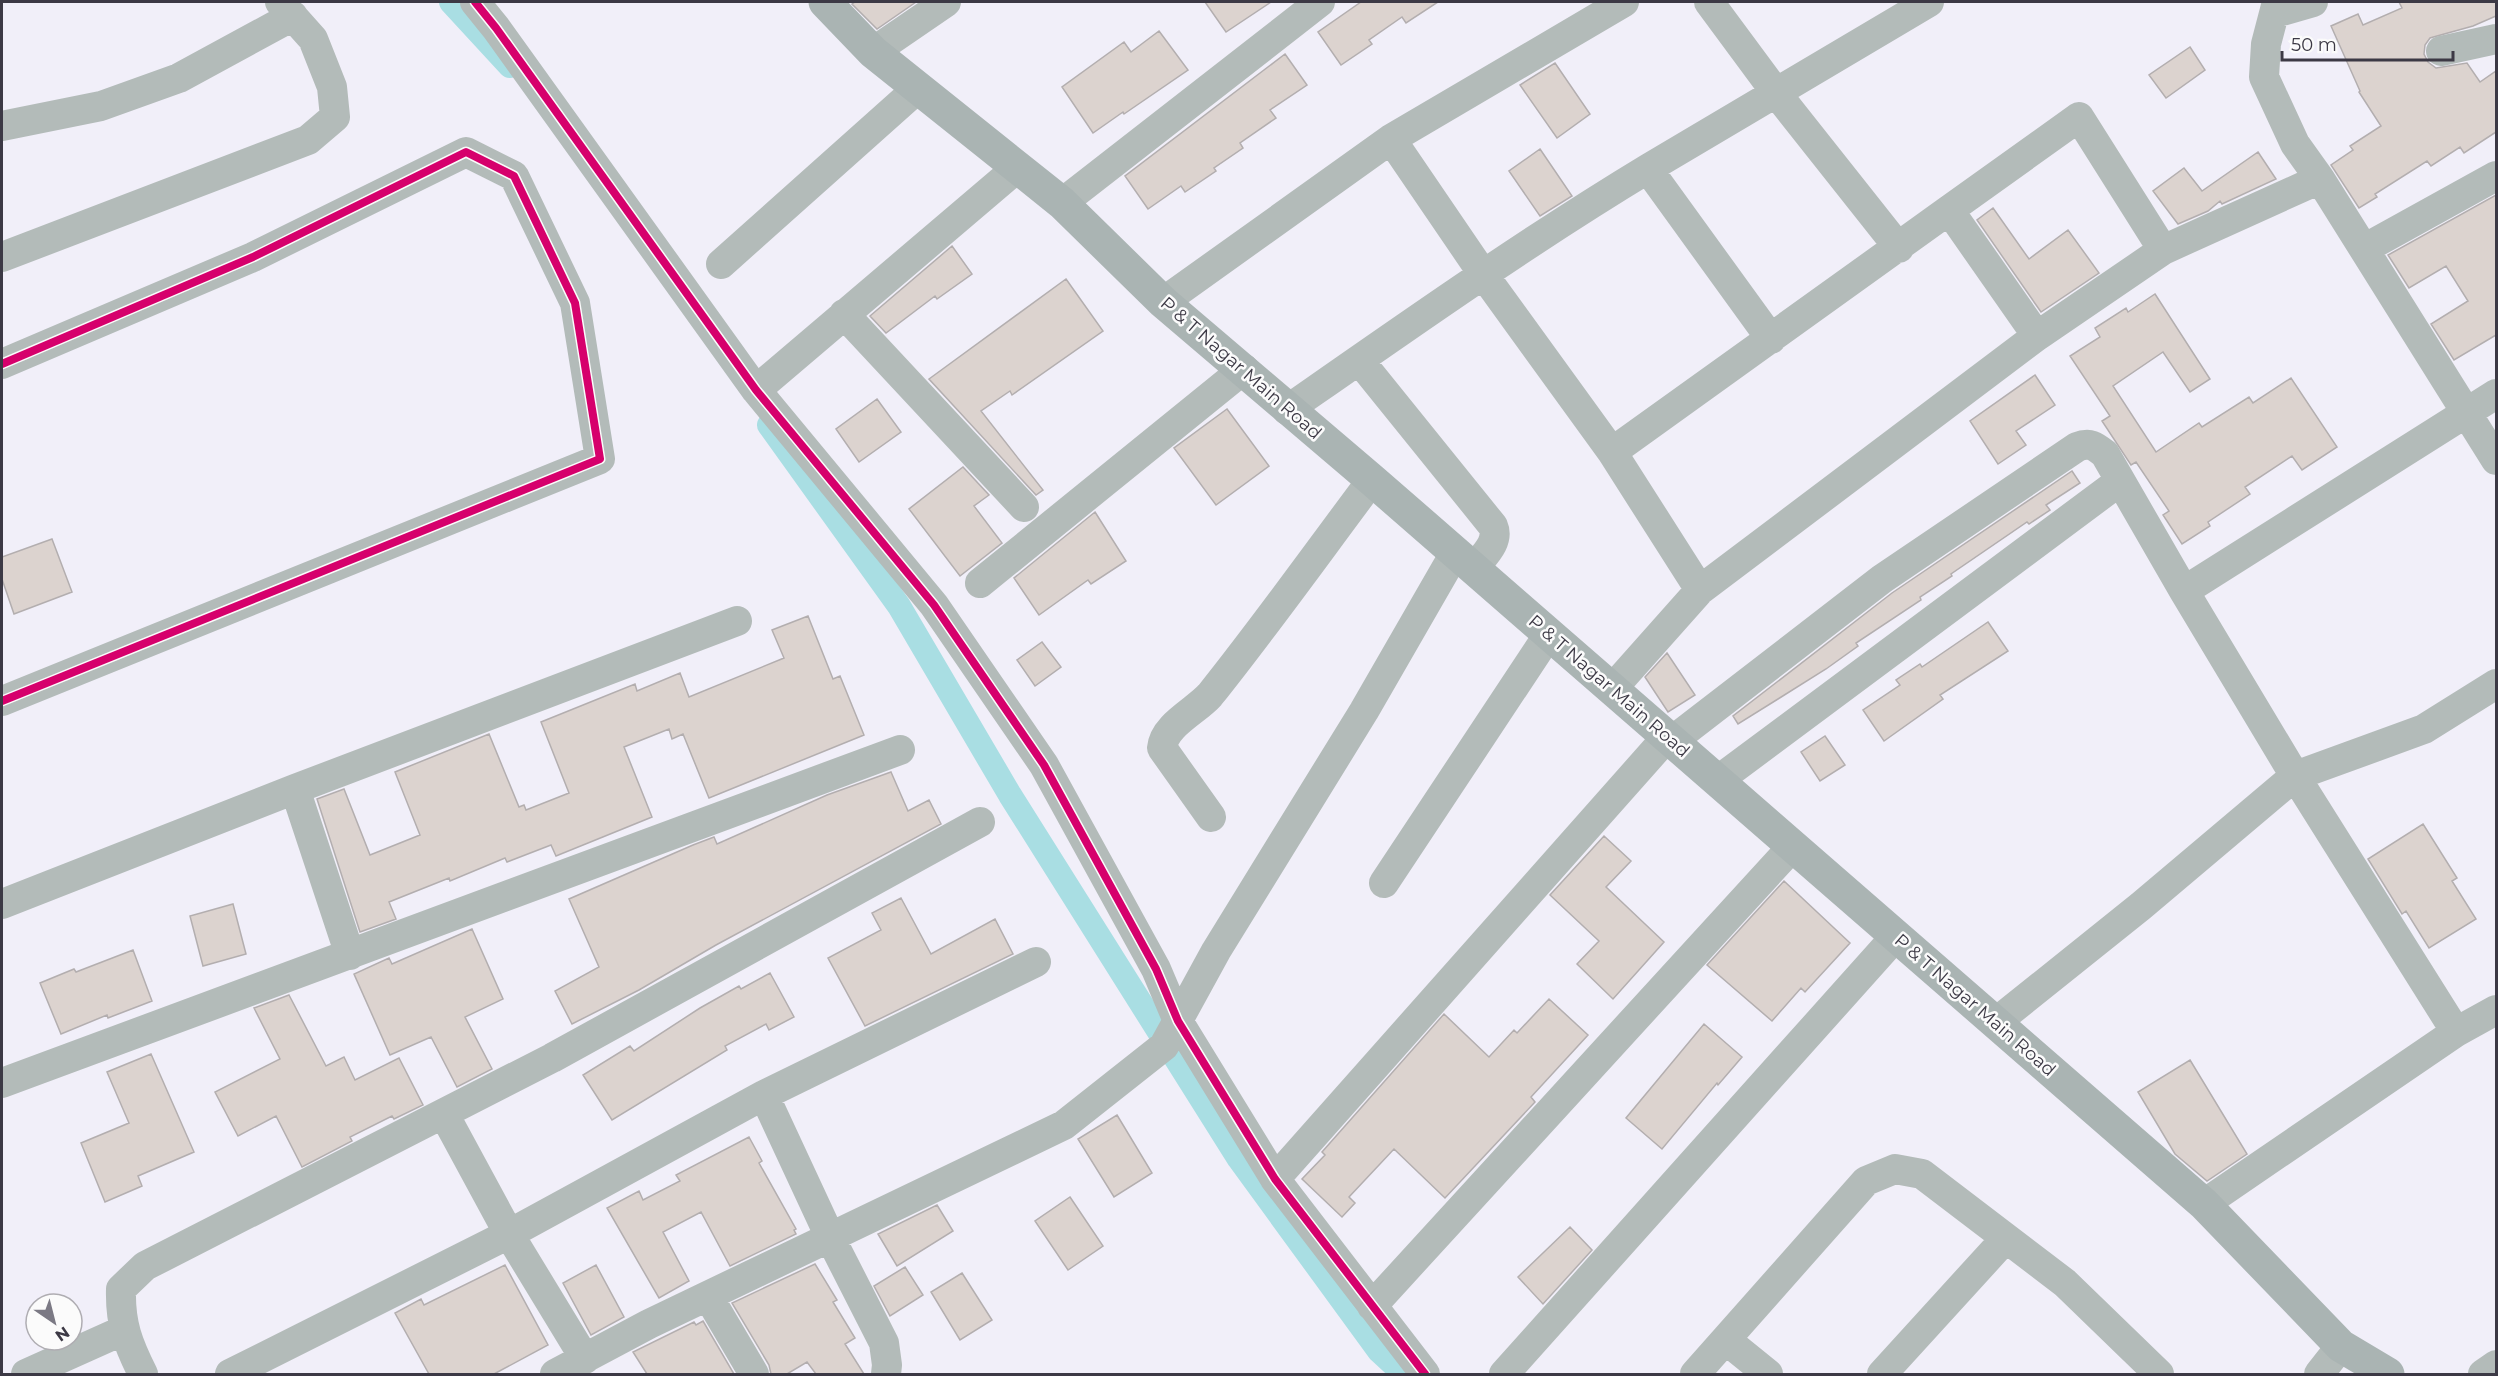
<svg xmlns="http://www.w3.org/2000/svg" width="2498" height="1376" font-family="Montserrat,sans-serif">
<rect width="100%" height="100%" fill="#f1eff9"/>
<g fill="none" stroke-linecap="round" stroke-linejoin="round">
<path stroke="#a9dee3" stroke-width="24" d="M451,2l59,64
M769,425l130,181 111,189 229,364 140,192 25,23"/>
</g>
<path fill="#dcd3cf" stroke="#b3aeaf" stroke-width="1.5" d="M855,2h61l-39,27 -25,-25z
M1205,2h66l-45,30z
M1361,2h77l-32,21 -4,-6 -33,23 3,4 -31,21 -23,-33z
M2399,2h97v14l-23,10 -43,12 -5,7 -1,9 4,8 8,6 31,-5 13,19 16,-11v61l-32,21 -4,-6 -29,19 -4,-5 -52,33 2,3 -18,11 -28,-43 22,-15 -3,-4 31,-20 -22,-34 1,-1 -29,-65 27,-12 5,11 39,-17z
M1159,31l29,39 -64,44 -1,-2 -30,21 -31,-46 62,-45 7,10z
M2190,47l15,23 -39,28 -17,-23z
M1285,54l22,31 -37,25 6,8 -36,25 3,5 -29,20 2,3 -31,21 -4,-6 -33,23 -23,-33z
M1555,63l35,51 -33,24 -37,-53z
M1540,149l32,47 -32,20 -31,-45z
M2258,152l18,27 -54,25 -2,-3 -12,10 -30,13 -25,-33 31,-23 18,23z
M2496,195v140l-42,25 -23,-36 37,-23 -22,-35 -37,22 -21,-33z
M1993,208l36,51 39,-29 31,43 -58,39 -64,-92z
M952,246l20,28 -35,25 -2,-3 -49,37 -16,-17z
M1066,279l37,52 -91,64 -2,-4 -29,20 62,79 -7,5 -107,-116z
M2155,294l55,85 -20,13 -27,-40 -50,34 43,66 43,-29 3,4 47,-30 4,6 38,-25 46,69 -35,23 -10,-14 -47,31 5,7 -42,28 2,4 -28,18 -19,-29 6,-4 -33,-49 -5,3 -29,-44 8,-5 -40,-60 30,-19 -5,-9 31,-20 2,4z
M2035,375l20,30 -39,26 10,14 -28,19 -28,-43z
M877,399l24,33 -42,30 -23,-33z
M1227,409l42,57 -53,39 -42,-57z
M963,467l26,28 -15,11 28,37 -42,33 -51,-67z
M2072,471l8,12 -34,22 4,5 -21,14 -2,-2 -76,52 1,2 -32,21 1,3 -65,43 2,3 -32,23 -88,55 -5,-8 159,-123z
M1095,512l31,49 -35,23 -3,-4 -49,35 -25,-37z
M52,539l20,53 -58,22 -12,-35v-22z
M808,616l25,63 7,-3 24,59 -155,63 -26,-64 -11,5 -3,-10 -45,18 28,70 -96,39 -5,-11 -44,17 -2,-4 -55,23 -1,-3 -60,24 7,17 -36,13 -43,-133 27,-10 26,66 50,-20 -25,-63 94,-38 30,73 5,-2 2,5 43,-17 -28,-71 94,-38 2,7 43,-18 9,24 95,-39 -12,-28z
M1988,622l20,29 -68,44 3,4 -59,42 -21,-31 37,-25 -4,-5 24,-16 2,3z
M1042,642l19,25 -26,19 -18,-26z
M1667,653l28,42 -27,17 -23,-35z
M1825,736l20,29 -25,16 -19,-29z
M891,772l17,39 21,-11 12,24 -225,121 -77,45 -67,34 -17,-33 44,-24 -30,-68 124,-54 21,-8 3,7 110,-49z
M2423,824l34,54 -5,3 24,38 -47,29 -23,-37 -4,3 -34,-55z
M1604,836l27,25 -25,26 58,55 -51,57 -36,-35 22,-23 -49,-46z
M1784,881l66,62 -45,49 -4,-4 -29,33 -65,-56z
M901,898l30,56 64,-35 18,35 -148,72 -37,-68 53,-28 -9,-17z
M233,904l13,50 -43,12 -13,-50z
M472,929l31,70 -38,18 27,52 -35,18 -26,-50 -41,18 -36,-81 35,-16 3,6z
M133,950l19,51 -44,17 -1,-3 -46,19 -21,-51 34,-14 2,3z
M770,973l24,44 -25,13 -3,-6 -41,22 2,4 -115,70 -29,-45 47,-29 4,5 66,-43 39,-22 2,3z
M289,995l37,71 18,-9 11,23 44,-22 24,47 -29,14 -2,-3 -42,21 2,4 -50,26 -26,-51 -38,20 -23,-44 65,-33 -26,-51z
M1549,999l39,36 -57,62 4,5 -90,96 -51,-49 -45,48 6,6 -13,14 -40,-38 23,-24 -3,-3 122,-138 45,43 25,-27 3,3z
M1704,1024l38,33 -24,28 -1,-2 -55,66 -36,-31z
M151,1054l43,98 -56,24 4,10 -37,16 -24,-59 48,-20 -22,-51z
M2190,1060l57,94 -40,27 -32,-27 -37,-62z
M1117,1115l35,58 -38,24 -36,-58z
M749,1137l13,24 -3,2 37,66 -2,1 2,4 -66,32 -29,-54 -38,20 26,49 -30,17 -52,-90 32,-17 4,9 37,-19 -4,-6z
M1070,1197l33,49 -35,24 -33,-49z
M937,1205l16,26 -56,35 -19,-32z
M1570,1227l22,23 -49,54 -25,-27z
M815,1264l22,36 -4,2 22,36 -10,6 19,30h-48l-9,-12 -20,12h-16l-2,-9 -37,-62z
M505,1265l43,80 -54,29h-65l-34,-61 26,-14 3,6z
M596,1265l28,52 -33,18 -28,-52z
M905,1267l18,28 -33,21 -16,-30z
M962,1273l30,47 -32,20 -29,-48z
M703,1321l31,53h-87l-14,-22 61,-30 2,3z"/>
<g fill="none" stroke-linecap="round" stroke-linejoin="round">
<path stroke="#b3bbb9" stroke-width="30" d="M475,2l21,26 260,362 178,215 110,160 112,204 22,52 97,158 150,195
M1709,2l68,92 122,154
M2277,2l-11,42 -2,33 31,67 25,35
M2275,13l38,-11
M2441,51l55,-12
M873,52l73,-50
M2,126l99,-20 78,-28 114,-62
M1391,139l92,135 129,178 88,138
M1648,169l123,170
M1062,203l258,-201
M2364,249l132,-73
M2,257l306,-117 27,-23 -3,-30 -19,-48 -33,-37
M721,264l196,-175
M1163,302l228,-163 233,-137
M844,314l180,193
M2037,336l-88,-126 130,-93 84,133
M1359,360l134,166c7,16 -10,30 -19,42
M2,364l251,-107 213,-105 48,24 61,127 25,156 -598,242
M756,390l261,-222
M1287,410c119,-83 238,-167 362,-242 93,-56 187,-110 280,-166
M1612,452l337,-242
M980,583l264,-214
M1612,689l88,-99 337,-254 126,-86 157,-71 176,281
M1672,741l210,-162 195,-132c13,-5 18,-1 28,7l79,137
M1717,781l403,-300
M295,789l55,166
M1211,817l-49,-69c2,-23 34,-37 48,-53 56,-70 108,-143 162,-215
M1384,883l165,-249
M2,904l293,-115 442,-168
M1995,1023l146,-117 154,-130 129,-47 72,-45
M2456,1032l-161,-256 -111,-185 312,-197
M2,1083l898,-333
M764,1095l66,142 54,106 3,22 -1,9
M444,1114l65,120 76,125
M1275,1179l392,-442
M2204,1204l252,-172 40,-22
M708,1296l46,78
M1372,1306l421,-460
M1726,1340l42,34
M26,1374l98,-44
M143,1374c-15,-30 -23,-50 -22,-85l24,-23 407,-208 428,-236
M230,1374l279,-140 255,-139 272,-133
M555,1374l94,-50 415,-199 100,-79 52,-95 148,-240 91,-158
M1504,1374l392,-438
M1695,1374l171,-193 29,-12 27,5 143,109 94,91
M1882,1374l124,-136
M2319,1374l22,-28
M2483,1374l13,-9"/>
<path stroke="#aab4b3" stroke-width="33" d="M825,2l48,50 189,151 101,99 209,178 832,724 137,142 47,28"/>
<defs>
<path id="cycleway" d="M475,2l21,26 260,362 178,215 110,160 112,204 22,52 97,158 150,195
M2,364l251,-107 213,-105 48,24 61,127 25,156 -598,242"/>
</defs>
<use href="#cycleway" stroke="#fbfbfb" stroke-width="11"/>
<use href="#cycleway" stroke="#d6006c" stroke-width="8"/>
</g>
<g text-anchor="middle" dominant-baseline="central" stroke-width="5" stroke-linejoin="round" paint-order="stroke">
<g font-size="18" fill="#3c3945" stroke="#fbfbfb">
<text transform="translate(1241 368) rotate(41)">P &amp; T Nagar Main Road</text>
<text transform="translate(1609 686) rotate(41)">P &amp; T Nagar Main Road</text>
<text transform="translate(1975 1005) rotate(41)">P &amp; T Nagar Main Road</text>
</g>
</g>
<rect width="2498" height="1376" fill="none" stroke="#3c3945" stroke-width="6"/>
<g transform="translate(54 1322) rotate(145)"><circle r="28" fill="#fbfbfb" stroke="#afadb2" stroke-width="1.5"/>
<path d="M0-4.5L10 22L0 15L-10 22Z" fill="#7b7984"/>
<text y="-9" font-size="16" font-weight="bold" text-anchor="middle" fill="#3c3945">N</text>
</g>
<path d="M2282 51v9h171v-9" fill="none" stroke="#3c3945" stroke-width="3"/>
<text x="2291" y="51" font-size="18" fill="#3c3945" stroke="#fbfbfb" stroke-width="4.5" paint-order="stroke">50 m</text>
</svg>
